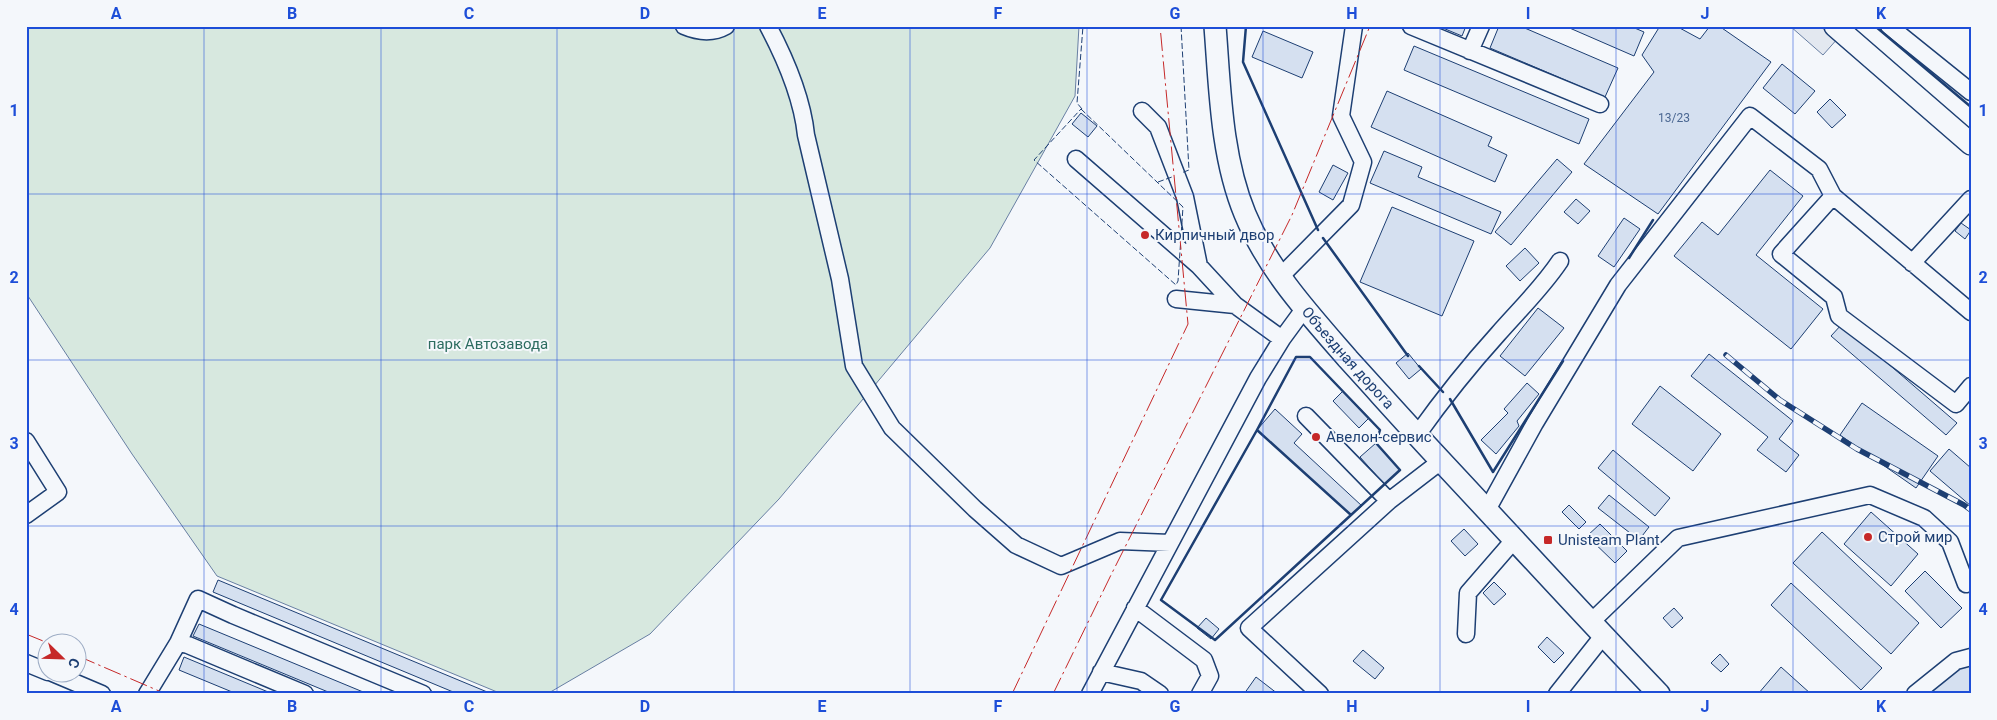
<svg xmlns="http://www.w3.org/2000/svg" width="1997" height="720" font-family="Roboto,sans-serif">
<rect width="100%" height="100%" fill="#f4f7fb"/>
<path fill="#d7e8df" stroke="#687fa3" d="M26,26h1053l-4,70 -85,152 -211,251 -129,135 -103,60h-45l-285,-118 -85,-122 -106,-161z"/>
<path fill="#e3e8f0" stroke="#687fa3" d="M1790,26h36l13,11 -16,18z"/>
<path fill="#d5e0f0" stroke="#1d3f73" d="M1438,26h28l-4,10z
M1499,26h21l98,42 -13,29 -115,-49z
M1565,26h65l14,6 -10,24z
M1660,26h16l24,13 10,-13h9l52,36 -113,152 -74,-50 70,-92 -12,-17z
M1263,31l50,21 -11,26 -50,-21z
M1414,46l175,73 -10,25 -175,-74z
M1782,64l33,27 -20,23 -32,-26z
M1387,91l105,46 -4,9 19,9 -12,27 -124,-55z
M1830,99l16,16 -14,13 -15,-16z
M1081,113l16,13 -9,11 -16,-13z
M1384,151l38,16 -4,10 83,35 -10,22 -121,-51z
M1557,159l15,13 -61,73 -16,-13z
M1333,165l15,8 -15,27 -14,-8z
M1770,170l33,26 -47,59 67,54 -32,40 -117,-93 28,-34 16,13z
M1576,199l14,12 -12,13 -14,-12z
M1392,207l82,34 -32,75 -82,-34z
M1624,218l16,11 -26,38 -16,-11z
M1961,223l10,7 -6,9 -10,-8z
M1525,248l14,15 -19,18 -14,-15z
M1538,308l26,20 -39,48 -25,-20z
M1842,324l115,99 -11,12 -115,-99z
M1408,353l13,16 -12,10 -13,-16z
M1709,354l84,67 -14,18 20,16 -13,17 -29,-22 11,-13 -77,-61z
M1527,383l12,11 -22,27 2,5 -23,28 -15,-14 27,-27 -4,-4z
M1660,386l61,48 -28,37 -61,-47z
M1343,391l26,27 -10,10 -26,-27z
M1862,403l76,53 -22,32 -76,-53z
M1275,409l27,25 -8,9 68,63 -11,9 -94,-85z
M1376,443l24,27 -16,14 -24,-27z
M1949,449l22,19v38l-41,-35z
M1613,450l57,48 -15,18 -57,-48z
M1609,495l40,32 -10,13 -41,-32z
M1569,505l17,17 -7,7 -17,-17z
M1871,512l47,42 -27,32 -47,-42z
M1600,524l27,27 -12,12 -28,-27z
M1464,529l14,15 -13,12 -14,-15z
M1822,532l97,91 -28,31 -98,-91z
M1925,571l37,37 -21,20 -36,-37z
M218,580l274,114h-34l-245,-102z
M1494,582l12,12 -12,11 -11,-12z
M1791,583l91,85 -21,22 -90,-85z
M1674,608l9,10 -11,10 -9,-10z
M1206,618l13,11 -8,10 -14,-11z
M199,624l169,70h-35l-140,-58z
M1547,637l17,16 -10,10 -16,-16z
M1363,650l21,18 -9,11 -22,-18z
M1720,654l9,10 -8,8 -10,-9z
M184,657l89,37h-36l-58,-24z
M1961,657l10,8v29h-41z
M1781,667l30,27h-53z
M1256,677l22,17h-34z"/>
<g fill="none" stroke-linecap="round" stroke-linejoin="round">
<defs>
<path id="minor" d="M684,26c14,6 28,8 42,0
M768,26c18,34 34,71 38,109l34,144 14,87 38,62 83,81 41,36 45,21 59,-25 50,2
M1411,26l189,78
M1889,26l82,66
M1470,51l11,-25
M1142,111l16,16 27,70 14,69
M1076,159l123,107 36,39 47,34
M1833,196l-52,58 53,43 5,19 117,88 15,-18
M1912,263l59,-64
M1280,277l71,-72 12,-43 -22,-46 13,-90
M1176,299l59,6
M1306,416l83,85
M1417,435c25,-35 52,-69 81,-101 21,-24 44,-46 62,-73
M26,441l32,51 -32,23
M1487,510l48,-87 83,-138 132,-169 69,53 14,27 138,116
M1135,608l69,52 6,16 -10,18
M1590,623l88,-85 192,-43 54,23 26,24 16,42
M1466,634l2,-41 46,-53
M178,643l20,-44 35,16 190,79
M26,663l22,9
M50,672l52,22
M1101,672l40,9 19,13
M147,694l31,-51 10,2 117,49
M1090,694l168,-316 24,-39 22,-30
M1320,694l-71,-66 140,-127 52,-40
M1557,694l46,-58
M1915,694l41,-33 15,-4"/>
<g id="major">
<path id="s1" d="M1215,26c5,63 6,130 30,188 23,56 64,100 103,145 32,35 63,70 95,104 72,77 143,155 216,231"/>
<path d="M1835,26l136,118"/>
</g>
</defs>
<use href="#minor" stroke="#1d3f73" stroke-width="19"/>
<use href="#major" stroke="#1d3f73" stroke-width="24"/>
<use href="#minor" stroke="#f4f7fb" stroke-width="16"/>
<use href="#major" stroke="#f4f7fb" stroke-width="21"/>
<defs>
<path id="rail" d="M1726,355l54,45 77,49 107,56 7,5"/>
</defs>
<use href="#rail" stroke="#1d3f73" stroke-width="5.5"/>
<use href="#rail" stroke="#f4f7fb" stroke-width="4" stroke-dasharray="11" stroke-linecap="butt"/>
<path stroke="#1d3f73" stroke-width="1" stroke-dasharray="6 2.5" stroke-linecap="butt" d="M1181,26l8,144 -8,3
M1081,109l102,98 -5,74 -2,4 -142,-125z
M1082,109l-5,-6 6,-77
M1158,182l14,-5"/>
<path stroke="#1d3f73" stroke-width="2.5" d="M1246,26l-3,36 75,168
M1875,26l96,81
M1323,238l85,118
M1629,258l24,-38
M1296,357h14l70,73 -4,13 24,27 -49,45 -94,-85z
M1419,366l24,26
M1450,399l43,73 70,-111
M1257,430l94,85 -136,125 -54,-40z"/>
<path stroke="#c62828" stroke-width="1" stroke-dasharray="18 4 2.5 4" stroke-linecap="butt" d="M26,634l22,9
M78,656l88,38
M1012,694l176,-370 -28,-298
M1053,694l58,-119 181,-360 78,-189"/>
</g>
<path fill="none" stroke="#1d4ed8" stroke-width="1" stroke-opacity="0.55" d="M204,26v668M381,26v668M557,26v668M734,26v668M910,26v668M1087,26v668M1263,26v668M1440,26v668M1616,26v668M1793,26v668M26,194h1945M26,360h1945M26,526h1945"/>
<g fill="#c62828" stroke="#f4f7fb" stroke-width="2">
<circle cx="1145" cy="235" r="5"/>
<circle cx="1316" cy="437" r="5"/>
<circle cx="1868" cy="537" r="5"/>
<rect x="1543" y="535" width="10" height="10" rx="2.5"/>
</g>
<g text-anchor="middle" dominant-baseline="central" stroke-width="4" stroke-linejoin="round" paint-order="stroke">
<g font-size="12" fill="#4b6792">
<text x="1674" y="118">13/23</text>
</g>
<g font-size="15" fill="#1d3f73" stroke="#f4f7fb" text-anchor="start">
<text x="1155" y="235">Кирпичный двор</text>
<text x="1326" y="437">Авелон-сервис</text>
<text x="1878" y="537">Строй мир</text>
<text x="1558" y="540">Unisteam Plant</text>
</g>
<g font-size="15" fill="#2c6c60" stroke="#f4f7fb">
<text x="488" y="344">парк Автозавода</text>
</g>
<g font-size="15" fill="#1d3f73" stroke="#f4f7fb">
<text stroke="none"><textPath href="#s1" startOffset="369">Объездная дорога</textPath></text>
</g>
</g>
<rect width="1997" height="720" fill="none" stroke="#f4f7fb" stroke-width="55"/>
<g transform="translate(62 658) rotate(113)"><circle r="24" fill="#f4f7fb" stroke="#9eadc5"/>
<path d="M0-4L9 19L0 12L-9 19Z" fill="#c62828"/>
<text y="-8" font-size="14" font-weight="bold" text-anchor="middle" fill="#1d3f73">С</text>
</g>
<rect x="28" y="28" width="1942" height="664" fill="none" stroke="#1d4ed8" stroke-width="2"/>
<g font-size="16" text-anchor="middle" font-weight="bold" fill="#1d4ed8">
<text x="116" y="19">A</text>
<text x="292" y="19">B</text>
<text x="469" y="19">C</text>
<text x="645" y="19">D</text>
<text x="822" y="19">E</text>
<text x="998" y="19">F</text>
<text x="1175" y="19">G</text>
<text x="1352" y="19">H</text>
<text x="1528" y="19">I</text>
<text x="1705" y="19">J</text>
<text x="1881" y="19">K</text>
<text x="14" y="116">1</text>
<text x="1983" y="116">1</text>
<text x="14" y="283">2</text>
<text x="1983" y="283">2</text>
<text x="14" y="449">3</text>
<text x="1983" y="449">3</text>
<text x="14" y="615">4</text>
<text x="1983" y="615">4</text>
<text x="116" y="712">A</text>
<text x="292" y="712">B</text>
<text x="469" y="712">C</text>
<text x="645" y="712">D</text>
<text x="822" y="712">E</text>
<text x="998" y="712">F</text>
<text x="1175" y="712">G</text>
<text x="1352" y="712">H</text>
<text x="1528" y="712">I</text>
<text x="1705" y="712">J</text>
<text x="1881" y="712">K</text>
</g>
</svg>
